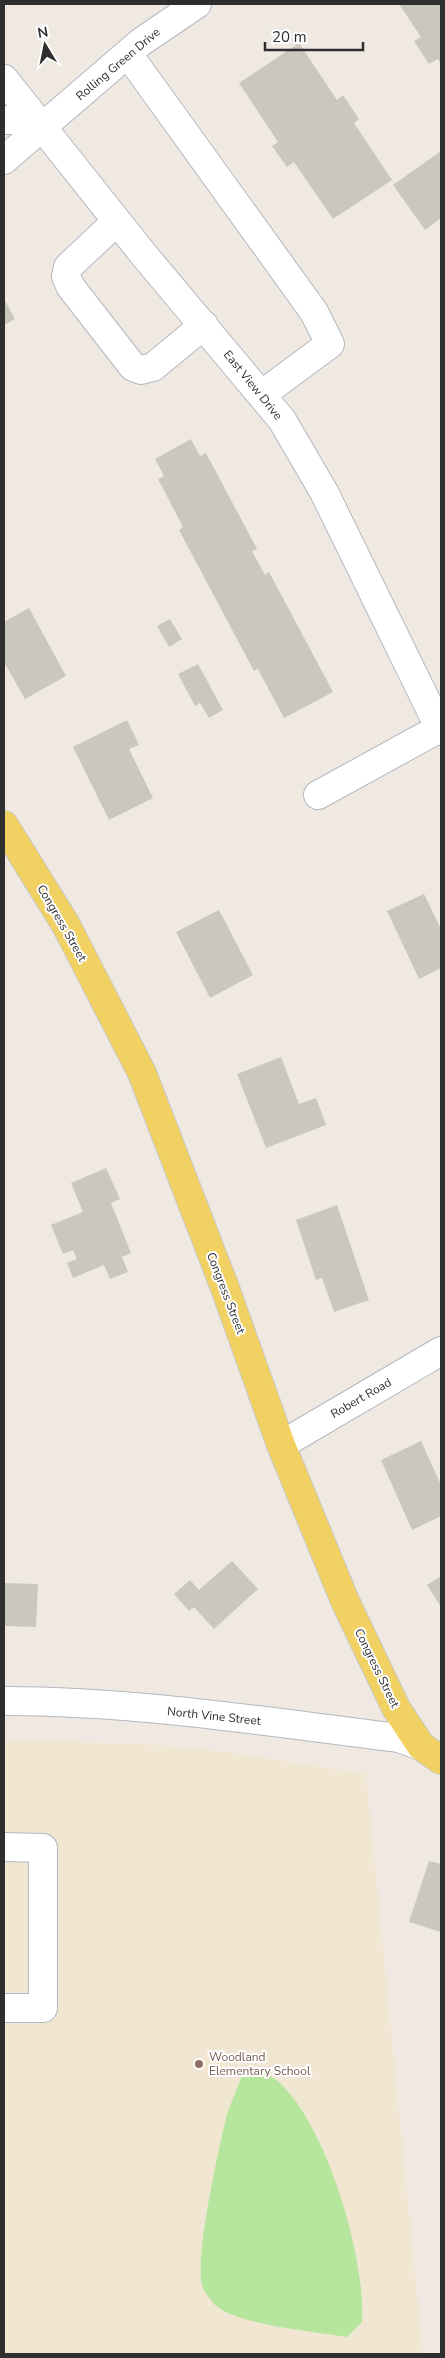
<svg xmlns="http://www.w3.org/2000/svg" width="445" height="2358" font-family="'Nunito Sans',sans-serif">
<rect width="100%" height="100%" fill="#efe9e1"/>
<path fill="#f0e6d1" d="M4,1740l140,4 83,8 139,22 57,580h-419z"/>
<path fill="#b6e59e" d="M260,2072c7,3 15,6 20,11 47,44 86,175 82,239l-15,15c-31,-5 -112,-12 -133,-33 -3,-4 -9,-11 -11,-16 -10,-24 16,-140 23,-170 4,-14 11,-28 16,-43z"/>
<path fill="#cbc7bf" d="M399,4h42v60l-3,-5 -9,5 -15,-23 7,-4z
M299,43l38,57 6,-5 16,24 -5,4 38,57 -59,39 -39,-57 -7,5 -15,-21 6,-4 -39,-59z
M441,151v67l-16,12 -32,-45z
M4,299l11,20 -11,6z
M191,439l9,17 6,-3 51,96 -5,2 13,24 4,-3 64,120 -49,26 -26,-49 -4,2 -75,-141 4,-3 -25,-48 6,-3 -9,-17z
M29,608l37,68 -41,23 -21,-37v-40z
M170,619l12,20 -13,8 -12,-21z
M198,664l25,46 -14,8 -9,-15 -5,3 -17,-32z
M127,720l12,25 -10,4 24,49 -44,22 -36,-73z
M424,894l17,35v39l-22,11 -32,-68z
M219,910l34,65 -43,23 -34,-66z
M281,1057l18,47 17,-6 10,27 -60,23 -29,-74z
M106,1168l14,31 -9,4 20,50 -9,4 6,15 -18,7 -6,-14 -31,13 -6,-15 10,-4 -4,-9 -10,4 -12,-29 32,-13 -12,-29z
M337,1205l32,95 -35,12 -12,-34 -6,2 -20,-60z
M421,1441l20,44v31l-29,14 -31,-70z
M232,1561l26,28 -44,40 -20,-22 -5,4 -15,-17 16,-14 9,10z
M441,1576v31l-14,-22z
M4,1583l34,1 -2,43 -32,-1z
M429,1861l12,3v68l-32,-10z"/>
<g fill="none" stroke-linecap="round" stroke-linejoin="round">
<defs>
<path id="minor" d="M128,54l186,258 16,32 -69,51
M4,79l140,176 138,165 42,72 117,239
M4,120h10l29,8
M4,160l137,-118 56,-38
M117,221l-49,46 -2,9 4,10 63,81 8,3 12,-3 51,-42
M318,795l122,-67
M281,1445l160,-94
M4,1701c132,0 264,21 395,37l22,8
M4,1847l39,1v160h-39"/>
<path id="major" d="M4,825l62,100 76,148 83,215 56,157 64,156 51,107 25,38 20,14"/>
</defs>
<use href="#minor" stroke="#b4b7c1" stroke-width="30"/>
<use href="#major" stroke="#c9c9c9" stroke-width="30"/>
<use href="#minor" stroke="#fff" stroke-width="28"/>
<use href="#major" stroke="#f2d163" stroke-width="28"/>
</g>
<circle fill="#8d6e63" stroke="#fff" stroke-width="2" cx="199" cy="2064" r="5"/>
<g text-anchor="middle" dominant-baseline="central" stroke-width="4" stroke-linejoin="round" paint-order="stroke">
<g font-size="12" fill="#2e2e2e" stroke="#fff">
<text transform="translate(118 64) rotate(-40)">Rolling Green Drive</text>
<text transform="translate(253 385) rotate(51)">East View Drive</text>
<text transform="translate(62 923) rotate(60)">Congress Street</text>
<text transform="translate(226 1293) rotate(69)">Congress Street</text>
<text transform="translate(361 1398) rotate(-30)">Robert Road</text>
<text transform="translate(377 1668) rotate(64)">Congress Street</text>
<text transform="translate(214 1716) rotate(6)">North Vine Street</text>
</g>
<g font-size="12" fill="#785e54" stroke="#fff" text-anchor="start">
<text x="209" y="2057">Woodland<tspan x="209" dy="14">Elementary School</tspan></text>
</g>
</g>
<rect width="445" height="2358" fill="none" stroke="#2e2e2e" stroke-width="10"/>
<g transform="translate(45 45) rotate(350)" stroke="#ffffff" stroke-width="4" paint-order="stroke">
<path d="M0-4L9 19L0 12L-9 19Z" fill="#2e2e2e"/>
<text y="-8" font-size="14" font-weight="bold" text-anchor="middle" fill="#2e2e2e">N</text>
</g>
<path d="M265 42v8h98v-8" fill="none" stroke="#2e2e2e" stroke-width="2.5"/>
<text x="272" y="42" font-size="15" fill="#2e2e2e" stroke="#ffffff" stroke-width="4" paint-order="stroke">20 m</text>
</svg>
